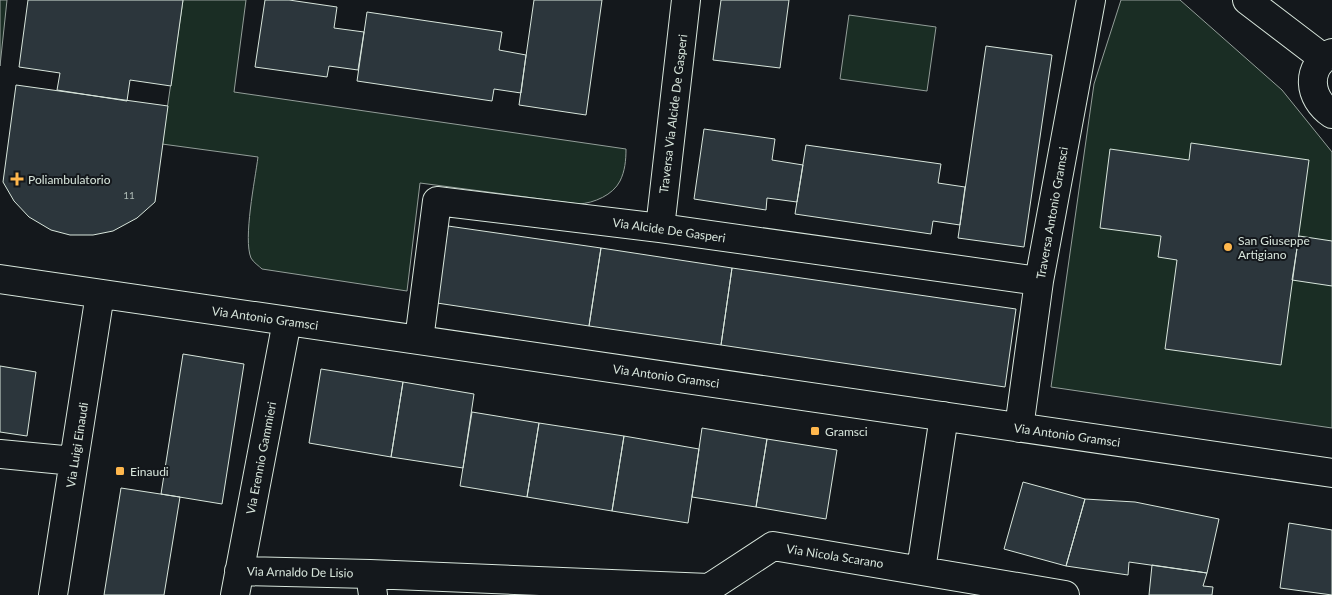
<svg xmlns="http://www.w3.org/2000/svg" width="1332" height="595" font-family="Lato,sans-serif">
<rect width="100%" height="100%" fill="#14181c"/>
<path fill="#1a2d24" stroke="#939e99" d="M0,0h7l-7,66z
M183,0h63l-12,92 392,57c0,11 -1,22 -6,32 -7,14 -26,22 -41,23l-159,-21 -13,108 -145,-22c-3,-3 -9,-7 -11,-11 -8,-19 4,-78 7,-101l-96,-13z
M1121,0h59l102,90 50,62v276l-281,-41 43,-303z
M849,15l87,12 -9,64 -87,-12z"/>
<path fill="#2c363c" stroke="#d8e6dc" d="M28,0h155l-12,86 -41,-6 -3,21 -70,-11 3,-17 -41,-6z
M265,0h24l48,7 -3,21 30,4 -6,38 -29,-4 -2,11 -72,-10z
M534,0h68l-16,115 -67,-10z
M721,0h68l-9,68 -67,-8z
M367,12l135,20 -3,18 27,5 -5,38 -27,-4 -2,12 -135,-20z
M986,46l66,9 -28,192 -66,-9z
M16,85l152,21 -13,96 -18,16 -24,13 -20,4h-23l-19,-5 -22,-13 -15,-16 -11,-19z
M704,129l71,10 -3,21 31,5 -6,37 -30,-4 -1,12 -72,-11z
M1191,143l118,17 -28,205 -116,-16 12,-89 -19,-3 3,-21 -61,-8 10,-79 79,11z
M806,145l135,19 -3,19 27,4 -5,38 -27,-4 -2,13 -136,-20z
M448,226l153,22 -12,78 -152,-23z
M1299,236l33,5v45l-40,-6z
M601,248l131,20 -11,77 -132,-19z
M732,268l284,41 -11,78 -284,-42z
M183,354l61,10 -22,140 -61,-10z
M0,366l36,6 -9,64 -27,-4z
M321,369l82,13 -12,75 -82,-14z
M403,382l71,12 -11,74 -72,-11z
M472,412l67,11 -12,74 -67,-11z
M539,423l85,13 -12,75 -85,-14z
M702,428l65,11 -11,68 -64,-10z
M624,436l75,13 -11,74 -76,-12z
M767,439l70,11 -11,69 -70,-12z
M1023,482l62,17 -19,67 -62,-17z
M121,488l59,9 -16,98h-60z
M1085,499l50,3 84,17 -12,54 -78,-11 -1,13 -62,-9z
M1289,523l43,7v65l-52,-7z
M1152,565l55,8 -4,13 10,1 -1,8h-63z"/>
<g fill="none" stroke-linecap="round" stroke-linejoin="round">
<defs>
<path id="street" d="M1247,0l76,58
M1332,53c-27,14 -24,45 0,61
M660,228l26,-228
M0,279l1332,194
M419,340l18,-139 223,27 379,53
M1019,428l20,-147 52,-281
M0,454l74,7
M921,570l23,-154
M239,571l131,3 3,21
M370,574l339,14
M53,595l47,-301
M235,595l52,-274
M706,595l3,-7 64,-42 292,49"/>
</defs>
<use href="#street" stroke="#d8e6dc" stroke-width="30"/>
<use href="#street" stroke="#14181c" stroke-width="28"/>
</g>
<g fill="#ffb74d" stroke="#14181c" stroke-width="2">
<path d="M14.5 171.5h5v5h5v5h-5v5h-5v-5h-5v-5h5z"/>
<circle cx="1228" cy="247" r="5"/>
<rect x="810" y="426" width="10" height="10" rx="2.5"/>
<rect x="115" y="466" width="10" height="10" rx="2.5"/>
</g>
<g text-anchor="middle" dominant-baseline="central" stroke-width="4" stroke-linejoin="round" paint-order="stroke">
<g font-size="10" fill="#adbab4">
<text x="129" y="195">11</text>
</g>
<g font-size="12" fill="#d8e6dc" stroke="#14181c">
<text transform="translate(673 114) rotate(-83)">Traversa Via Alcide De Gasperi</text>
<text transform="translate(1052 213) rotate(-80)">Traversa Antonio Gramsci</text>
<text transform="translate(669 230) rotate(8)">Via Alcide De Gasperi</text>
<text transform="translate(265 318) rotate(8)">Via Antonio Gramsci</text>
<text transform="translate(666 376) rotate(8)">Via Antonio Gramsci</text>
<text transform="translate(1067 435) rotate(8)">Via Antonio Gramsci</text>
<text transform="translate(77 445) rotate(-81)">Via Luigi Einaudi</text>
<text transform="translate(261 458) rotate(-79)">Via Erennio Gammieri</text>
<text transform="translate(835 556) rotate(9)">Via Nicola Scarano</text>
<text transform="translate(300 572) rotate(1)">Via Arnaldo De Lisio</text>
</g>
<g font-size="12" fill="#d8e6dc" stroke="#14181c" text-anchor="start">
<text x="28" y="179">Poliambulatorio</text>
<text x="1238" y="240">San Giuseppe<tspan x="1238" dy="14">Artigiano</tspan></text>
<text x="825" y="431">Gramsci</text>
<text x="130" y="471">Einaudi</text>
</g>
</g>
</svg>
